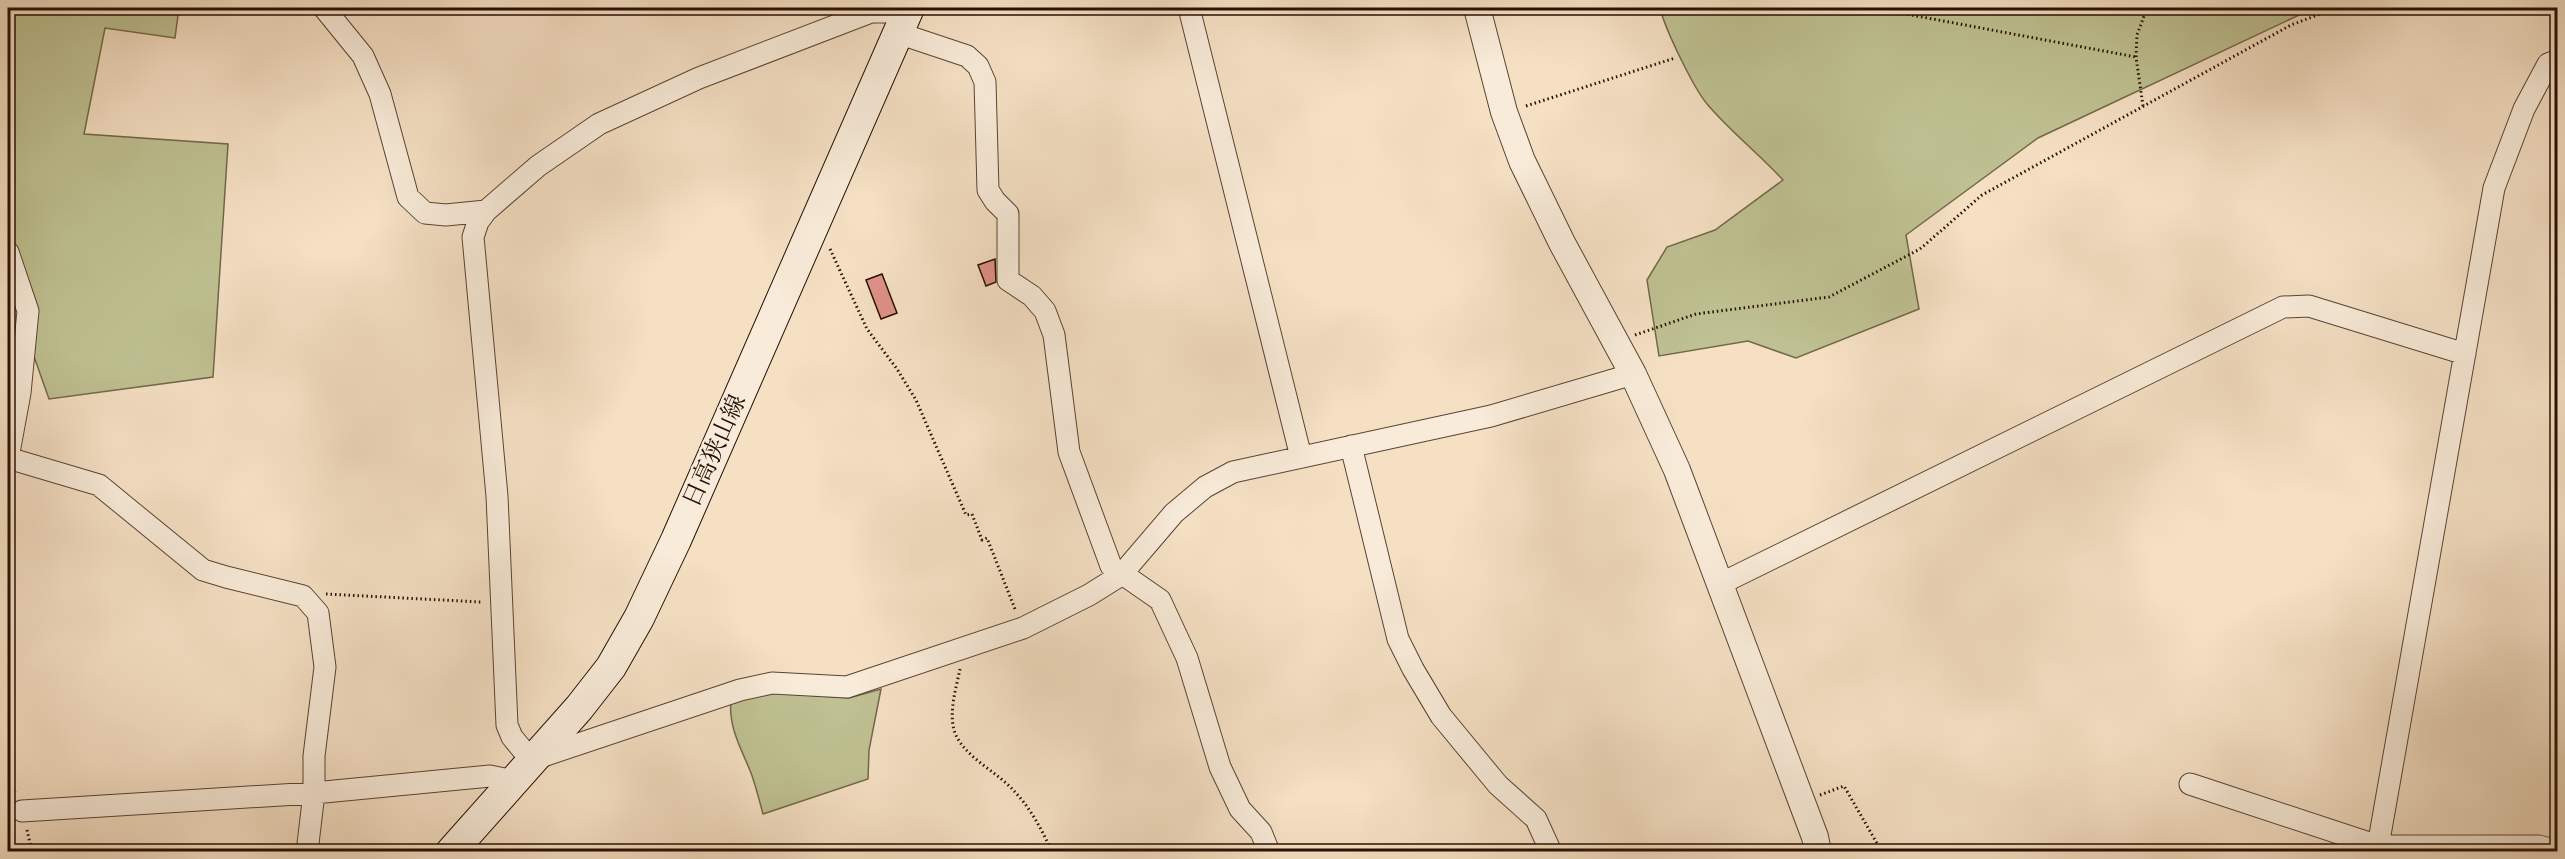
<svg xmlns="http://www.w3.org/2000/svg" width="2565" height="859" font-family="'IM FELL DW Pica','Noto Serif JP',serif">
<rect width="100%" height="100%" fill="#f5e0c4"/>
<filter id="stains"><feTurbulence type="fractalNoise" baseFrequency=".00333" numOctaves="4"/><feColorMatrix values="0 0 0 0 .2 0 0 0 0 .09 0 0 0 0 .02 0 0 0 .5 -.17"/></filter>
<radialGradient id="worn" r=".72"><stop offset=".6" stop-color="#630" stop-opacity="0"/><stop offset="1" stop-color="#630" stop-opacity=".3"/></radialGradient>
<path fill="#bfc192" stroke="#72684a" stroke-width="1.5" d="M8,8h171l-4,30 -70,-10 -21,106 144,10 -15,233 -164,22 -41,-116z
M1660,8h654l-276,130 -132,97 13,74 -123,49 -48,-17 -89,15 -12,-76 20,-33 48,-17 68,-50c-24,-26 -53,-49 -76,-76 -14,-17 -42,-75 -47,-96z
M881,689l-12,61 -1,29 -105,35c-4,-14 -7,-28 -12,-41 -9,-23 -23,-46 -20,-72l46,-8 72,5z"/>
<path fill="#e19289" stroke="#260f02" stroke-width="1.5" d="M995,259l1,23 -10,4 -8,-21z
M882,274l15,39 -16,6 -15,-39z"/>
<g fill="none" stroke-linecap="round" stroke-linejoin="round">
<defs>
<path id="minor" d="M324,8l39,48 17,38 28,103 17,16 21,2 40,-4
M1189,8l112,449
M907,12h-36l-172,66 -100,46 -61,42 -52,45 -8,11 -5,15 24,259 10,229 5,12 19,23 209,-70 32,-7 75,4 176,-59 66,-33 32,-20 53,-62 31,-26 28,-15 258,-56 142,-42
M898,33l69,23 11,10 7,16 3,108 7,11 13,13v66l24,16 13,15 9,24 15,117 42,114 49,34 27,58 33,109 20,42 21,23 8,20
M8,252l20,59 -8,82 -12,65 91,27 104,85 23,7 77,19 15,17 7,54 -11,89v37l-7,59
M1351,446l47,193 15,30 28,47 57,69 38,34 15,33
M1720,584l563,-277 26,-1 156,48
M2190,784l188,62h161l19,5
M22,811l292,-18 176,-17 23,5
M2377,852l117,-664 30,-79 24,-45 10,-4"/>
<path id="tertiary" d="M1477,8l27,104 18,49 40,82 71,131 44,96 138,367 3,15"/>
<path id="secondary" d="M451,852l128,-144 32,-41 28,-49 37,-78 233,-532"/>
</defs>
<use href="#minor" stroke="#5a4332" stroke-width="23"/>
<use href="#tertiary" stroke="#5a4332" stroke-width="28"/>
<use href="#secondary" stroke="#260f02" stroke-width="32"/>
<path stroke="#260f02" stroke-width="3" stroke-dasharray="1.5 3" stroke-linecap="butt" d="M1890,11l246,46
M1526,106l149,-48
M2143,106l-7,-49 1,-22 10,-27
M830,249l37,80 30,40 19,31 50,115 6,-1 10,26 5,-2 28,71
M1635,335l61,-21 133,-17 91,-48 62,-54 309,-170 45,-17
M326,594l155,8
M960,669c-4,20 -12,44 -5,64 10,25 43,39 60,59 16,17 27,38 37,60
M8,775l7,17
M1820,795l24,-9 38,66
M27,830l5,22"/>
<use href="#minor" stroke="#f8ebd9" stroke-width="21"/>
<use href="#tertiary" stroke="#f8ebd9" stroke-width="26"/>
<use href="#secondary" stroke="#f8ebd9" stroke-width="30"/>
</g>
<g text-anchor="middle" dominant-baseline="central" stroke-width="4.5" stroke-linejoin="round" paint-order="stroke">
<g font-size="24" fill="#260f02" stroke="#f8ebd9">
<text transform="translate(715 451) rotate(-66)">日高狭山線</text>
</g>
</g>
<rect width="2565" height="859" fill="none" stroke="#f5e0c4" stroke-width="30"/>
<rect x="9" y="9" width="2547" height="841" fill="none" stroke="#260f02" stroke-width="3"/>
<rect x="15" y="15" width="2535" height="829" fill="none" stroke="#260f02" stroke-width="1.5"/>
<rect width="100%" height="100%" filter="url(#stains)"/>
<rect width="100%" height="100%" fill="url(#worn)"/>
</svg>
